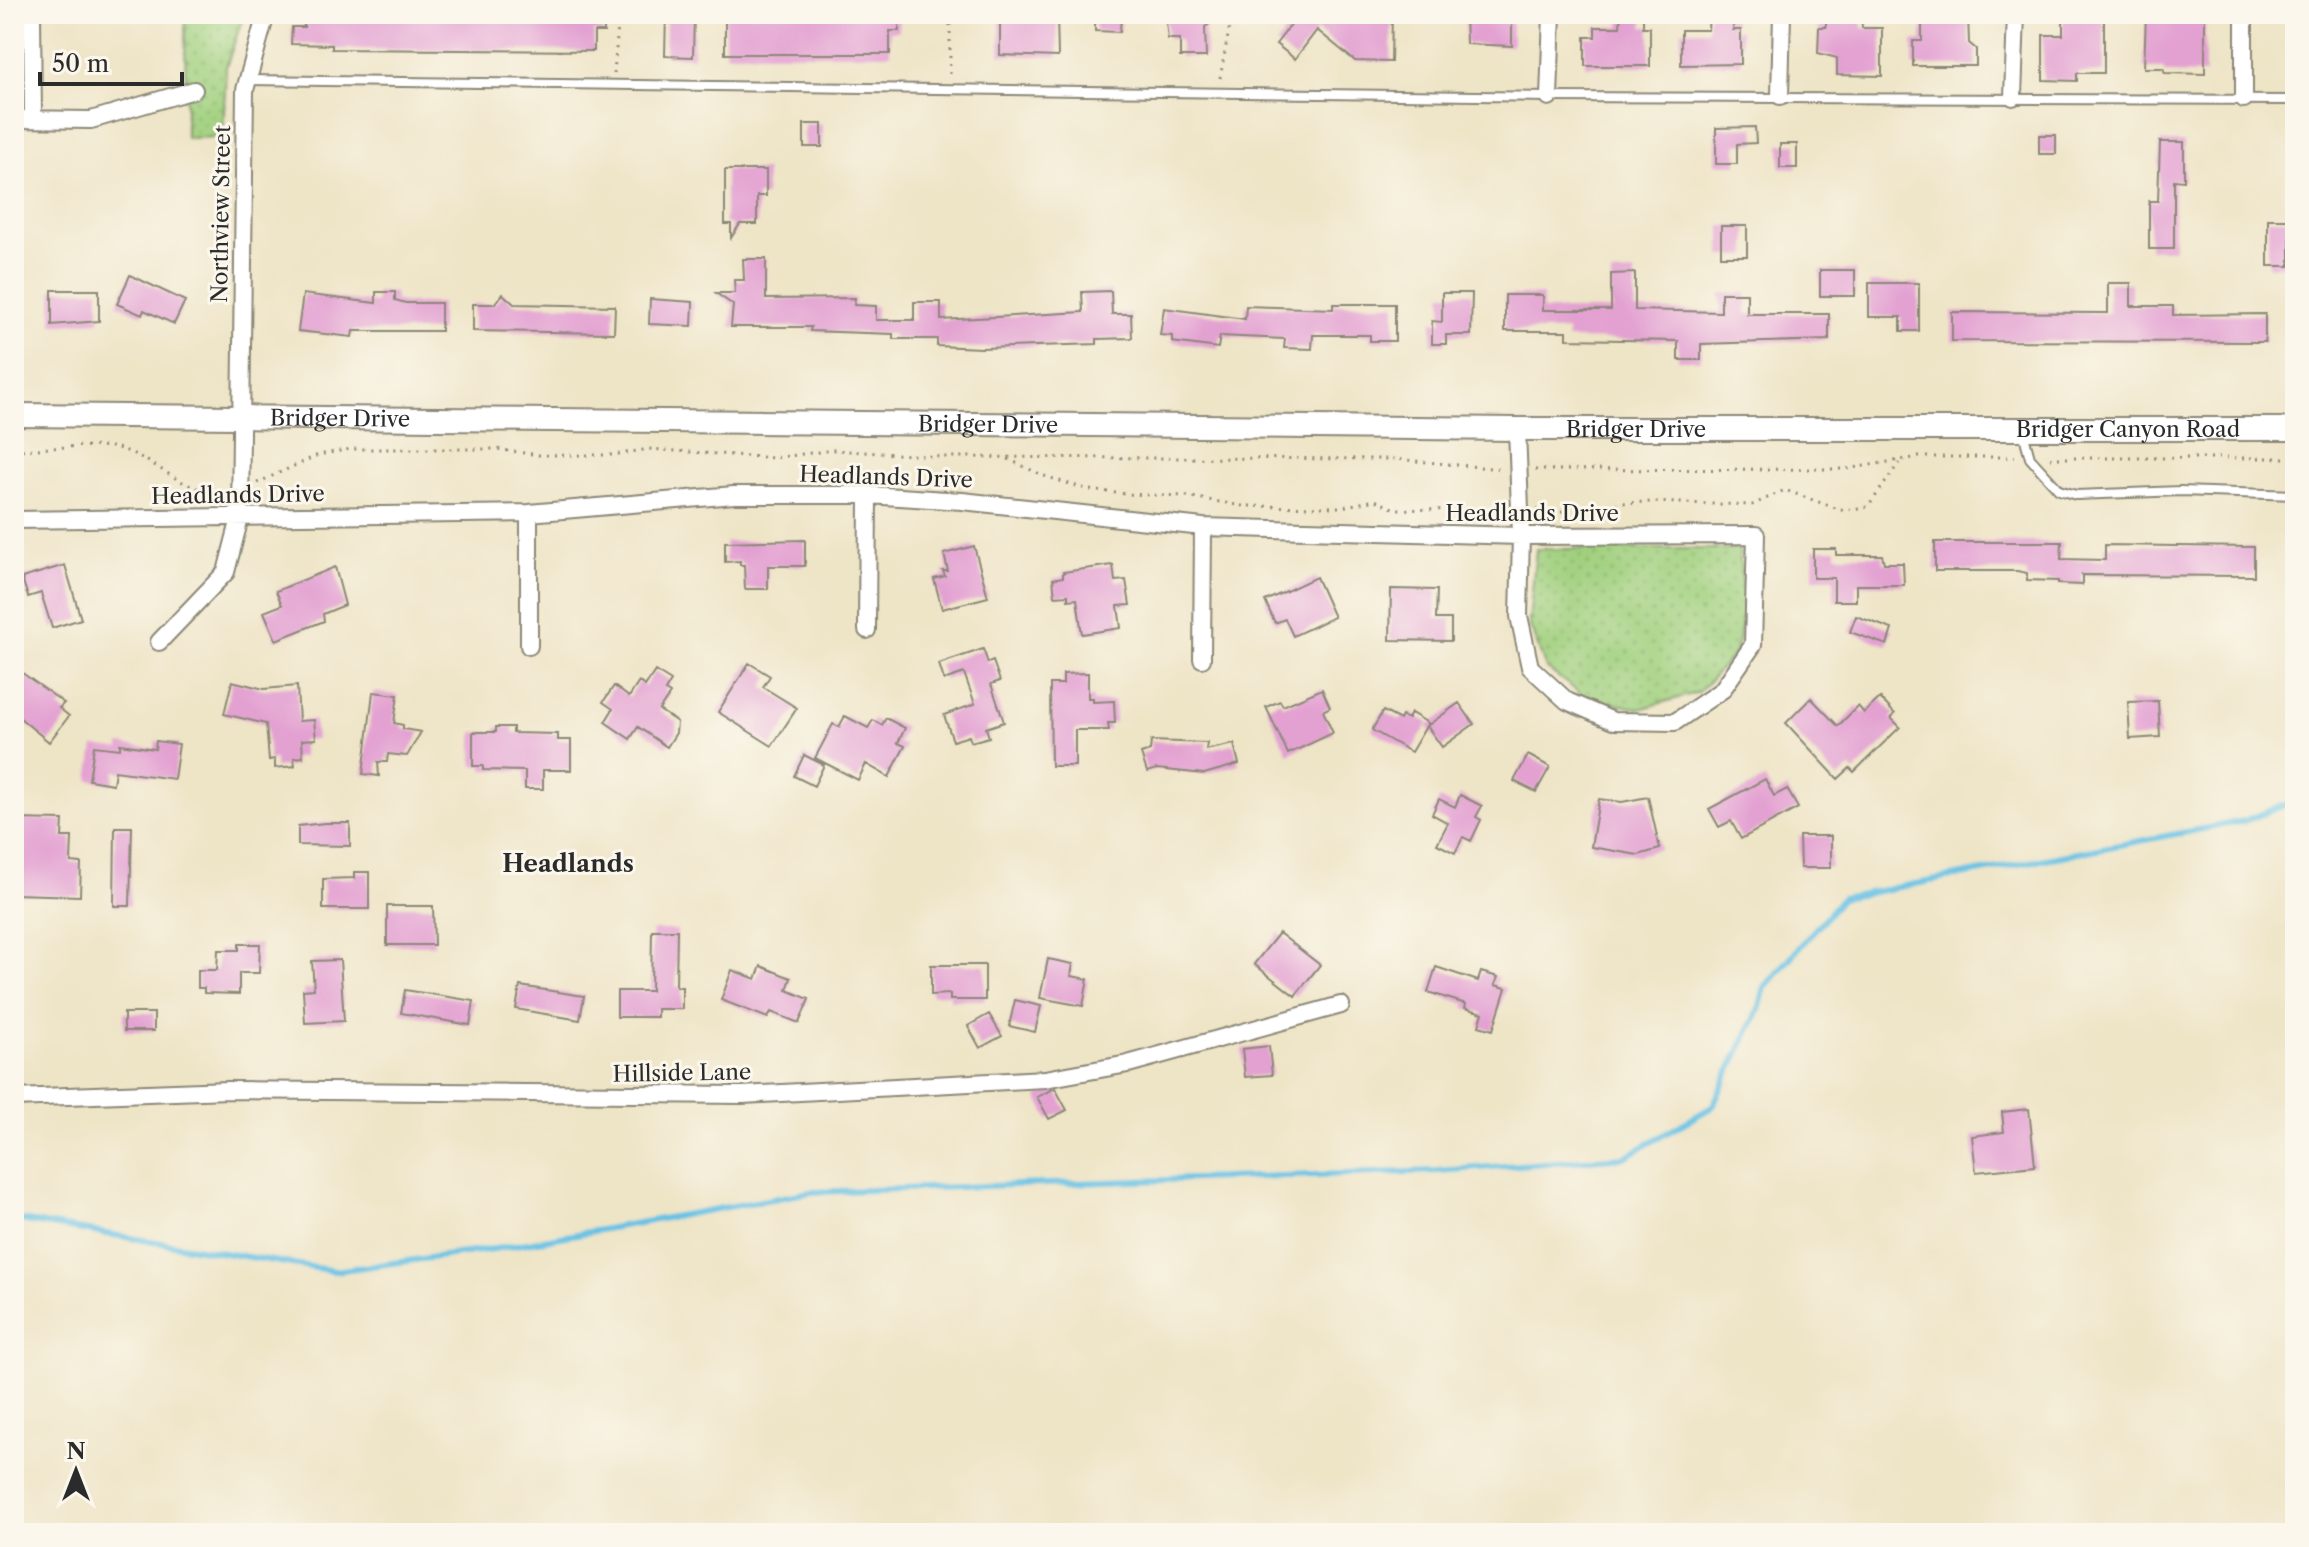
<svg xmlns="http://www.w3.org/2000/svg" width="2309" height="1547" font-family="'Libre Caslon Text',serif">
<defs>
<pattern id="grass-dots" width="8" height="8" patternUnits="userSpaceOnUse" patternTransform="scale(2)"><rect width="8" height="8" fill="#a0d07e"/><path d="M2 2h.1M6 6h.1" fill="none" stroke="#8ab36d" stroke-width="1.8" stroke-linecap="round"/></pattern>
</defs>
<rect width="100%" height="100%" fill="#fbf7ec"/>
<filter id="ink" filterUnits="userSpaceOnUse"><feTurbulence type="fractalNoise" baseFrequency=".0125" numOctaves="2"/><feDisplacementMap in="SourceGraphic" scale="16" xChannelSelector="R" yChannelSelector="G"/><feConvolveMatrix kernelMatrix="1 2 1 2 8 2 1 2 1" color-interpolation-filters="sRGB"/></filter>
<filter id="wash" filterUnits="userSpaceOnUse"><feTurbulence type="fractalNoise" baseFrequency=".006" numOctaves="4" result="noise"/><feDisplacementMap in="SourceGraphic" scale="32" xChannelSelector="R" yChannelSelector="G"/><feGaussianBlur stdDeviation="1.8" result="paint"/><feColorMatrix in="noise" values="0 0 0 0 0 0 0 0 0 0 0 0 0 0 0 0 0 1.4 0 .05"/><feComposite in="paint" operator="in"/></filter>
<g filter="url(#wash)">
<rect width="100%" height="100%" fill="#eee4c6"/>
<path fill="url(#grass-dots)" stroke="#667e54" stroke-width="2" d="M185,14h59l-18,53 -3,70 -37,1z
M1536,549h203l6,62 -10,42 -36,39 -59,17 -55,-12 -39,-29 -17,-45z"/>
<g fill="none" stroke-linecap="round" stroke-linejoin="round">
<path stroke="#66c1e4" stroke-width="6" d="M14,1219l321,52 159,-22 317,-57 627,-21 187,-14 87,-50 47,-97 6,-23 77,-89 402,-77 51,-20"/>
</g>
<g id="blocks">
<path fill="#e3a1d2" d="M304,14h300v18h-10v19l-262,-2v-4l-41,-1 1,-17h12z
M666,14h28l-1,43 -28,-1z
M725,14h174v17h-9v23h-165z
M1000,14h57l1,43 -58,-2z
M1095,14h26l-1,18 -25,-1z
M1165,14h59l-19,13 1,30h-26v-18h-12z
M1299,14h93l-1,48 -36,-1 -38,-31 -22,29 -19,-15z
M1465,14h42v9h5v23l-46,-2z
M1621,14h22v13h7v39h-65v-29h10v-10h25z
M1709,14h25l-1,16h8v34l-60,1v-35h27z
M1826,14h35l1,14h20v48l-45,-1v-17l-19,-5 1,-26h7z
M1922,14h46l1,29 7,6v17h-63v-25h9z
M2063,14h41v59h-27v8l-34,-1v-45h20z
M2146,14h59v60l-40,-1 -2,-5h-19z
M804,124h18v23h-18z
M1755,127l1,16 -19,1v20h-21v-36z
M2039,135h17v19h-17z
M2160,142h24v39l-10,-1v69h-25v-48h9z
M1780,144h17v24h-17z
M725,170h41v26h-9v28h-17l-9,14v-14h-6z
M2268,219h22v47h-22z
M1721,226h26v30h-26z
M743,259h23v40l89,-1 -1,7 22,1v14h38v-18h27v18l142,-8 -1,-20 29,-1 1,23h19l1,24 -35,1v5l-116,4 -44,-2v-7h-44v-5l-83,-3 1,-4h-80l2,-22 -17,-12h19l-1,-13h10z
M1820,270h35v26h-35z
M1635,273v37l86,2v-19h26v21h82v26l-128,4v16h-23v-19l-111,-2v-8h-62v-36h38v15h68v-36z
M130,275l55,26 -11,23 -30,-14 -2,5 -25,-11z
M1869,283h50v48h-18v-14h-32z
M2108,283h23v23h42v9l92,-1v28l-313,-1v-29l156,1z
M52,290h47v31l-47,4z
M376,292h19v8l11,3h35v28h-88l-1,6 -54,-6 5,-37 73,9z
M1442,293h30l-1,42h-25v9h-14v-23l10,1z
M503,294l11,10 101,2 -1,27 -141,-2v-27h21z
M650,299l43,3 -1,24 -43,-2z
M1333,304h62v37h-25v-6h-57l-1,14 -28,-1 1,-9 -65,-3 -2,12 -46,-6v-6l-12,-1 4,-27 81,11 1,-13 87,3z
M805,540v26h-37v23h-23l-1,-24h-4v-4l-15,1v-20z
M1935,542h127l-1,17 44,1v-15l149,2v29l-172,-1v10l-24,-1v-3l-31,-1v-7l-10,-2h-82z
M974,546l14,51 -46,12 -8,-30 11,-3 -2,-5h5l-4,-17z
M1813,549h23v6h46l2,8h19l1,22h-48v16h-22v-23h-21z
M65,565l16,54 -29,9 -11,-35 -13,4 -6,-19z
M1113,565l2,16 11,-1 4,25 -12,1 3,22 -39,6 -5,-35 -9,1v-5l-13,1 -2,-17 10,-2v-5z
M335,567l10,38 -22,9 1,7 -48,19 -12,-28 18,-7 -6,-14z
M1316,577l18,40 -41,19 -8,-17 -10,4 -10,-22z
M1391,589l46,1 -1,29h15v22l-61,-1z
M1856,616l36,13 -5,16 -37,-13z
M983,649l5,14 5,-2 7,20 -9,3 13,38 -18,6 3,9 -18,5 -2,-6 -16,5 -9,-26 31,-11 -11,-31 -20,7 -5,-16z
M749,663l21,13 -7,11 34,21 -25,38 -54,-34z
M14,667l50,36 -5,5 10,8 -20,26 -35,-29z
M655,671l16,10 -6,10 5,3 -11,16 18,12 -1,11 -9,14 -29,-20 -8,12 -25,-17 8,-13 -10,-7 11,-16 15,11 10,-15 6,4z
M1088,673v25h5v4l21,-1 1,22h-7l1,7h-34v36h-24l-1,-82h13v-10z
M232,681l32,8 33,-3 2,35 15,-1 2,19 -14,1 1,17 -9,1 1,8 -20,2v-9l-6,1 -3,-36 -42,-10z
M1322,689l8,18 -7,4 10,22 -45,21 -22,-47 14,-6 3,5z
M373,692l25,3 -4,28 9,2v4l18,3 -14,24 -19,-2 -1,8h-9l1,14 -16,-2z
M1811,698l27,28 20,-20 6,7 16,-15 15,16 -4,4 9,9 -46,45 -4,-4 -12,11 -52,-56z
M2158,701l2,36 -30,2 -2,-37z
M1459,703l15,21 -32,23 -15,-21z
M1383,711l17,9 2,-4 6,3 3,-6 17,10 -17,29 -39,-22z
M845,716l23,12 5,-8 9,5 4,-7 19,10 -7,15 7,3 -16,31 -23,-13 -8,16 -43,-22 18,-34 6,3z
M496,727h17v6l45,1v6h13v30h-28v19h-18v-18l-42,-1v-4h-10v-34h23z
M156,741l23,3 -5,35 -59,-8 -2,13 -24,-4 5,-34 26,3v-5l35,5z
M1151,741l56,2 -1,7 28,-6 5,20 -35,10 -47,-5 -10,3 -6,-18 9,-3z
M804,755l20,10 -10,21 -20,-10z
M1528,755l22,12 -14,25 -22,-11z
M1765,779l9,17 13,-7 11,19 -57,31 -10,-18 -12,6 -10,-18z
M1460,795l22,11 -6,11 5,3 -10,21 -8,-4 -8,16 -18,-9 11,-21 -16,-9 7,-15 16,8z
M1648,797l12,52 -22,6 -47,-8 8,-48 23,3z
M14,819l49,1 -1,17h10l-1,25 10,1 -1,33 -66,-2z
M325,823h25v23l-52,-1v-19z
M115,827h17l-2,79h-16z
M1799,836h32v32h-31z
M354,872h15v37h-46v-30l31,-1z
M387,906h46l1,39h-47z
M652,930h25l-1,57h6v22h-25v8h-40v-26h34z
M1279,933l41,32 -25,31 -41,-32z
M239,944h21l-1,29h-20v21l-35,-1v-5h-6v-18h19l1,-20h21z
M1048,959l25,5 -2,12 17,3 -5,27 -43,-8z
M340,960l4,61 -39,2 -2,-33 11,-1 -2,-28z
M931,965h54v35h-35v-6l-19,1z
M761,966l30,12 -4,12 22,9 -10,24 -28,-11 -3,6 -47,-18 11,-30 24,9z
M1436,967l42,14 3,-9 17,5 -3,8 11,3 -13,42 -14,-4 4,-13 -18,-5 1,-4 -38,-12z
M520,986l64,10 -4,24 -64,-11z
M405,990l69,11 -4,24 -69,-12z
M1015,1000l26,6 -6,26 -26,-6z
M124,1013h30v18h-30z
M989,1014l13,22 -22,12 -12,-22z
M1269,1046l3,29 -27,2 -3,-28z
M1055,1088l12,22 -18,9 -12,-22z
M2029,1109l6,57 -59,6 -4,-36 32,-4 -2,-20z"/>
</g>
</g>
<g filter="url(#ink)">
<use href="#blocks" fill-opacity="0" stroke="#8c8878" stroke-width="2"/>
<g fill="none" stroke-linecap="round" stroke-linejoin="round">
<defs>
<path id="lane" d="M248,80l1301,17 746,3
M2023,432l7,26 29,32 17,5 105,-4 114,4"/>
<path id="street" d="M32,14l1,105
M1780,96l2,-82
M1549,97l3,-83
M2013,97l3,-83
M2244,99v-85
M14,119l77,1 103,-30
M529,513v133
M14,520l515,-7 205,-18h134l94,6 241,26 318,9 235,-1 -3,110 -31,45 -47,32 -62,-1 -46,-20 -37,-34 -11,-51 2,-80 -4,-107
M867,630l1,-135
M159,642l67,-70 14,-54 5,-428 21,-76
M1202,659l1,-132
M14,1098l214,-8 514,5 303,-16 83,-15 213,-59"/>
<g id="secondary">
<path id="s1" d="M14,415l1503,14h778"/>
</g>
</defs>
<use href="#lane" stroke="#8c8878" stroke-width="12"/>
<use href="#street" stroke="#8c8878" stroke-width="20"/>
<use href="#secondary" stroke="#8c8878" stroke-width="26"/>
<path stroke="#8c8878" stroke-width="3" stroke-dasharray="2 6" stroke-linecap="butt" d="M614,73l5,-59
M950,74v-60
M1220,78l9,-48 10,-16
M14,450c26,0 84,-8 107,-1 38,12 58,42 102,44
M2050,458h245
M1008,459l36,17 45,14 37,4 60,2 56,10 100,1 33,-7 20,9 107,2
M1535,470l311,-1 73,-12h96
M257,483l61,-28 33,-6h145l43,6h74l36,-6 125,9 59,-8 109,7 454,2 104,10
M1537,510l43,3 40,-10 25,-1 107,3 33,-15 56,20 27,-3 31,-44"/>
<use href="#lane" stroke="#fff" stroke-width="8"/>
<use href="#street" stroke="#fff" stroke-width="16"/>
<use href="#secondary" stroke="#fff" stroke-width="22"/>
</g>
</g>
<g text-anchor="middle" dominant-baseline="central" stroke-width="6" stroke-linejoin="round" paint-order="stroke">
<g font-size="22" fill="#2b2b2b" stroke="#fbf7ec">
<text transform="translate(221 214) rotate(-89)">Northview Street</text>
<text stroke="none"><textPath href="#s1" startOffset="326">Bridger Drive</textPath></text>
<text stroke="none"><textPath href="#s1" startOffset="974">Bridger Drive</textPath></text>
<text stroke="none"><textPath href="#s1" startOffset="2114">Bridger Canyon Road</textPath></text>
<text stroke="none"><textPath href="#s1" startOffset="1622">Bridger Drive</textPath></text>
<text transform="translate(886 477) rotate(2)">Headlands Drive</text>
<text transform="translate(238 495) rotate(-1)">Headlands Drive</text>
<text x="1532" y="513">Headlands Drive</text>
<text transform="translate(682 1073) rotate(-1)">Hillside Lane</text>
</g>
<g font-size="24" font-weight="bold" fill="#2b2b2b" stroke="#fbf7ec">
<text x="568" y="863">Headlands</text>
</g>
</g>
<rect width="2309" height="1547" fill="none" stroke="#fbf7ec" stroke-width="48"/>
<g transform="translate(76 1471)" stroke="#fbf7ec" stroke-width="6" paint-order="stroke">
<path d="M0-6L14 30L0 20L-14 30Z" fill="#2b2b2b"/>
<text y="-12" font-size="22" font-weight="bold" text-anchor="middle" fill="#2b2b2b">N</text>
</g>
<path d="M40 72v12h142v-12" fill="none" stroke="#2b2b2b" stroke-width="4"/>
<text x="52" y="72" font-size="24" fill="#2b2b2b" stroke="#fbf7ec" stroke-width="6" paint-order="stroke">50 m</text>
</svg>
